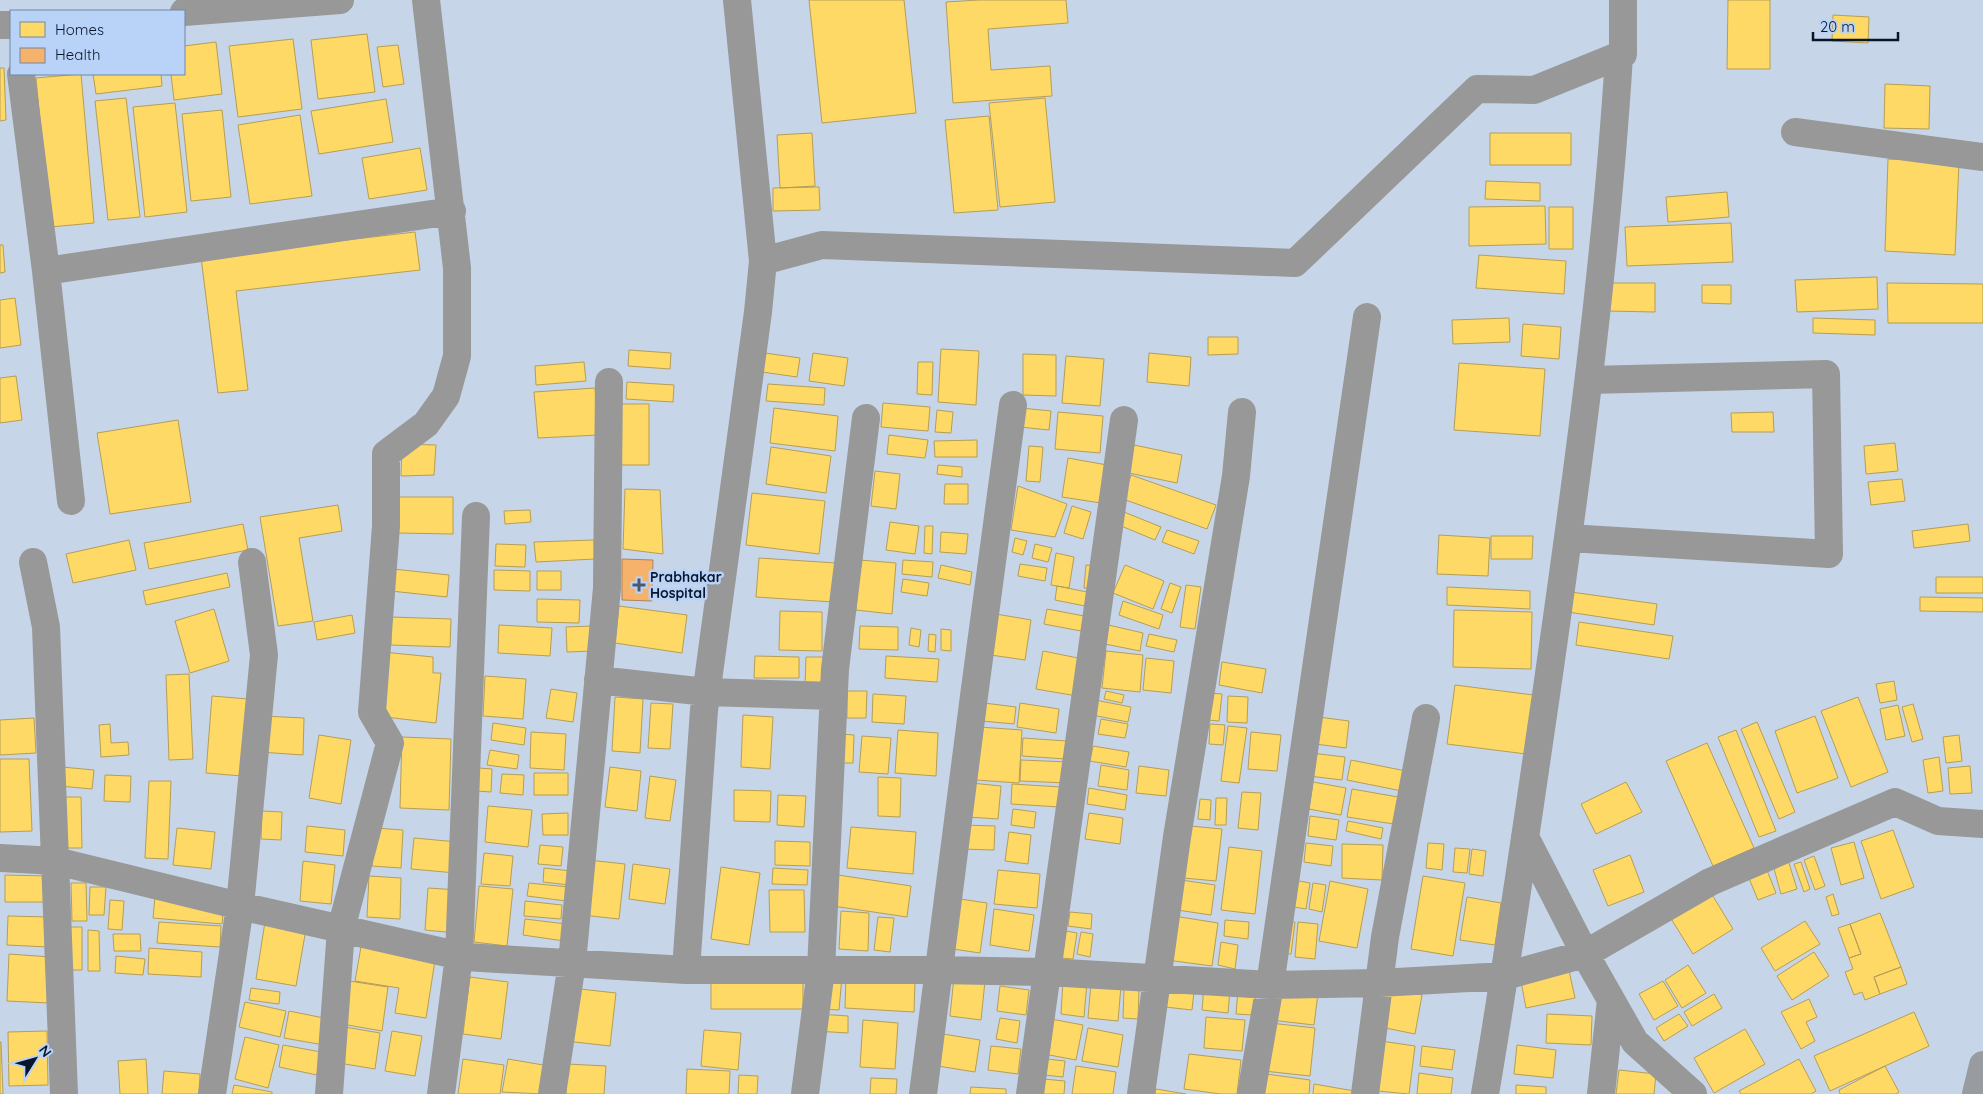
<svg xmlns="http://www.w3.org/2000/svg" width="1983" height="1094" font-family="Quicksand,sans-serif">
<rect width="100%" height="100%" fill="#c7d5e9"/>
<path fill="#ffd966" stroke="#b59e55" d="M809,0h95l12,113 -94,10z
M979,0h87l2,23 -80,6 3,41 59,-4 2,30 -99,7 -7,-101z
M1728,0h42v69h-43z
M1833,15l36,2 -1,26 -36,-2z
M367,34l8,58 -57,7 -7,-59z
M293,39l9,70 -64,8 -9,-71z
M216,42l6,52 -48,6 -3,-26h13v-28z
M398,45l6,39 -21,3 -6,-40z
M0,68h4l2,52 -6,1z
M81,74l13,149 -44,4 -14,-149z
M93,74h68l1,12 -66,8z
M1885,84l45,2 -1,43 -45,-1z
M126,98l14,119 -32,3 -13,-119z
M1045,98l10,104 -55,5 -11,-104z
M386,99l7,43 -74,12 -8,-43z
M175,103l12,109 -42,5 -12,-110z
M222,110l9,87 -40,4 -9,-87z
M300,115l12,81 -62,8 -12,-79z
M989,116l9,94 -44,3 -9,-93z
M812,133l3,53 -35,2 -3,-53z
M1490,133h81v32h-81z
M420,148l7,42 -58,9 -7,-41z
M1888,159l71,3 -4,93 -70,-4z
M1486,181l54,2v18l-55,-2z
M819,187l1,23 -47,1v-23z
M1727,192l2,25 -61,5 -2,-25z
M1545,206l1,38 -77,2v-39z
M1549,207h24v42h-24z
M1731,223l2,39 -106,4 -2,-39z
M415,232l5,38 -184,21 12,99 -30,3 -17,-136z
M0,245h3l2,27 -5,1z
M1479,255l87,6 -2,33 -88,-6z
M1877,277l1,32 -81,3 -2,-32z
M1607,283h48v29l-48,-1z
M1887,283l96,1v39h-95z
M1702,285h29v19l-29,-1z
M15,298l6,47 -21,3v-48z
M1509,318l1,24 -57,2 -1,-24z
M1813,318l62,2v15l-62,-2z
M1523,324l38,3 -2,32 -38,-3z
M1208,337h30v17l-30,1z
M941,349l38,2 -3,54 -38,-3z
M629,350l42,3 -1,16 -42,-3z
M765,353l35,5 -3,19 -35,-5z
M813,353l35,5 -4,28 -35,-5z
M1149,353l42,4 -2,29 -42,-4z
M1023,354l33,1v41l-33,-1z
M1066,356l38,3 -4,47 -38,-3z
M584,362l2,19 -50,4 -1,-19z
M918,362h15l-1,33 -15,-1z
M1459,363l86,6 -5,67 -86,-6z
M16,376l6,44 -22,3v-45z
M627,382l47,3 -1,17 -47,-3z
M768,384l57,4 -1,17 -58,-4z
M595,388l3,47 -60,3 -4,-46z
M883,403l47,4 -2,24 -47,-4z
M621,404h28v61h-28z
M774,408l64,8 -3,35 -65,-8z
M1021,408l30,3 -2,19 -29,-3z
M937,410l16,2 -2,21 -16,-1z
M1058,412l45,4 -3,37 -45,-4z
M1773,412l1,20h-42l-1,-19z
M178,420l13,82 -81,12 -13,-81z
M889,435l39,5 -3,18 -38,-4z
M977,440v17h-42l-1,-16z
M1895,443l3,28 -32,3 -2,-28z
M402,444l34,1 -2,30 -33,1z
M1134,445l48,10 -5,28 -48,-10z
M1029,446l14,1 -3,35 -14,-1z
M771,447l60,9 -5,37 -60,-9z
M1068,458l39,7 -6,38 -39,-6z
M938,465l24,2v10l-25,-3z
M875,471l25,3 -4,35 -25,-3z
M1131,475l85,30 -9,24 -84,-30z
M1902,479l3,22 -34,4 -3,-23z
M945,484h23v20h-24z
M1018,486l49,18 -12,33 -44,-7z
M625,489l35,1 3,64 -40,-5z
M752,493l73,8 -6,53 -73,-9z
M398,497h55v37l-55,-1z
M338,505l4,26 -43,7 14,83 -35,5 -18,-109z
M1072,506l19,6 -8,27 -19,-6z
M530,510l1,12 -26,2 -1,-13z
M1119,510l42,17 -6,13 -41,-17z
M890,522l29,4 -4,28 -29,-4z
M243,524l5,26 -99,19 -5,-26z
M1968,524l2,17 -56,7 -2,-17z
M925,526h8l-1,28 -8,-1z
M1167,530l32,11 -5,13 -32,-12z
M941,532l27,2 -2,20 -26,-2z
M1439,535l51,3 -2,38 -51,-2z
M1491,536h42l-1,23h-41z
M1015,538l12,3 -4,14 -11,-3z
M129,540l7,30 -63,13 -7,-29z
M594,540l1,19 -59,3 -2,-20z
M496,544l30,1 -1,22 -30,-1z
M1035,544l17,4 -4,14 -16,-4z
M1056,553l18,4 -5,31 -18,-3z
M759,558l77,5 -2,39 -78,-5z
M860,560l36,3 -4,51 -36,-4z
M903,560l30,2 -1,15 -30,-3z
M1020,564l27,4 -2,13 -27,-5z
M941,565l31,7 -2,13 -32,-7z
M1086,565l10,1 -1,22h-11z
M1125,565l39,16 -11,28 -40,-16z
M393,569l56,6 -2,22 -56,-6z
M494,570l36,1v20l-36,-1z
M537,571h24v19h-24z
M227,573l3,14 -84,18 -3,-14z
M1936,577h47v16h-47z
M903,579l26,4 -2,13 -26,-4z
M1170,583l11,4 -9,26 -11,-4z
M1186,585l15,2 -6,42 -15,-2z
M1057,586l30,6 -2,14 -30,-6z
M1447,587l83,4v18l-83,-4z
M1571,592l86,12 -3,21 -86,-13z
M1920,597l63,1v14l-63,-1z
M537,599l43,1 -1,23 -42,-1z
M1123,601l40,14 -4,14 -40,-14z
M619,606l68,9 -5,38 -67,-10z
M214,609l15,52 -39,12 -15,-52z
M1047,609l37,7 -3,15 -37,-7z
M1454,610l78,2 -1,57 -78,-2z
M780,611l42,1v39l-43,-1z
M990,613l41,7 -6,40 -41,-6z
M352,615l3,18 -38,7 -3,-18z
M391,617l60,2 -1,28 -59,-2z
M1579,622l94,14 -4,23 -93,-14z
M1104,624l39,9 -3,18 -40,-8z
M499,625l53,3 -2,28 -52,-3z
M592,626l1,25 -26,1 -1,-25z
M860,626l38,1v23l-39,-1z
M911,628l10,2 -2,17 -10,-2z
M941,629l10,1v21l-10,-1z
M929,634l7,1 -1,17 -7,-1z
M1149,634l28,6 -3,12 -28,-6z
M1043,651l40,8 -6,37 -41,-7z
M1106,651l37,4 -3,37 -38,-4z
M383,652l50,5v16h8l-5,50 -59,-7z
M755,656l44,1v21h-45z
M886,656l53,3 -2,23 -52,-4z
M806,657h19l-1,30 -19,-1z
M1146,658l28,3 -3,32 -28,-3z
M1222,662l44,7 -4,24 -43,-8z
M189,674l4,85 -24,1 -3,-85z
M485,676l41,3 -3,40 -40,-3z
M1894,681l3,19 -17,3 -4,-19z
M1455,685l78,10 -7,59 -79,-10z
M551,689l26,4 -4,29 -27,-4z
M847,691h20l-1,27h-19z
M1106,691l18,4 -2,8 -18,-4z
M1210,693l12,1 -3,27 -11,-1z
M873,694l33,2 -2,28 -32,-2z
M212,696l36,3 -6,77 -36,-3z
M1228,696l20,1 -1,26 -20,-1z
M615,697l28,2 -3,54 -28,-2z
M1858,697l30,75 -37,15 -30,-76z
M1095,700l36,7 -3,15 -36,-7z
M651,703l22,1 -3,45 -22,-1z
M984,703l32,4 -2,17 -32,-3z
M1020,703l39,6 -3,24 -39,-6z
M1913,704l10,35 -11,3 -10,-35z
M1898,705l7,31 -19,4 -6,-31z
M743,715l30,2 -3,52 -29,-2z
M262,716l42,2 -1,37 -43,-3z
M1311,716l38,5 -3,27 -38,-5z
M1815,716l23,62 -41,15 -22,-62z
M34,718l2,35 -36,2v-35z
M1101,719l27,5 -3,14 -27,-4z
M1757,722l38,90 -16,7 -38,-90z
M493,723l33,5 -2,17 -33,-5z
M110,724l1,19 17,-1 1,13 -28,2 -2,-32z
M1210,724l15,1 -2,20 -14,-1z
M1228,726l19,2 -8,55 -18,-2z
M979,727l43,3 -3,53 -43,-3z
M898,730l40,3 -2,43 -41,-3z
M1736,730l40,101 -17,6 -41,-100z
M531,732l35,2 -2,36 -34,-2z
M1251,732l30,3 -4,36 -29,-2z
M840,734l14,1 -1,28h-15z
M319,735l32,5 -10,64 -32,-6z
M1959,735l3,26 -16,2 -3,-26z
M862,736l29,2 -3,36 -29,-2z
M402,737l49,2 -2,71 -49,-2z
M1023,738l44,3 -1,18 -44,-3z
M1707,743l47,105 -41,18 -47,-105z
M1093,746l36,6 -3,15 -36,-6z
M490,750l29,5 -2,14 -30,-4z
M1311,753l34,4 -3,23 -33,-4z
M1939,757l4,34 -15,2 -5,-33z
M0,759h29l3,72 -32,1z
M1021,760l47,2v21l-48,-2z
M1351,760l55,11 -4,20 -55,-11z
M1101,765l28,5 -2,20 -29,-4z
M1139,766l30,4 -3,26 -30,-3z
M1970,766l2,27 -22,1 -2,-26z
M62,767l32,3 -2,19 -32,-3z
M610,767l31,4 -4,40 -32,-4z
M479,768l13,1 -1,23 -14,-1z
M534,773h34v22h-34z
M502,774l22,1 -1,20 -23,-2z
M105,775l26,1 -1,26 -26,-1z
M650,776l26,4 -6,41 -25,-3z
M878,777l23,1 -1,39 -22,-1z
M149,781h22l-3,78 -23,-1z
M1313,782l33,6 -5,27 -32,-6z
M1626,782l16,30 -46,22 -15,-30z
M971,783l30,3 -3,33 -30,-2z
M1012,784l49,3 -1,20 -49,-3z
M1089,788l38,7 -2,15 -38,-6z
M1352,789l46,8 -4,27 -47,-7z
M734,790l37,1 -1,31 -36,-1z
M1242,792l19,1 -3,37 -20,-2z
M778,795l28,1 -2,31 -27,-2z
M64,797h17l1,51h-17z
M1216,798h11l-1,27h-11z
M1200,799l11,1 -1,20 -12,-1z
M488,806l44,4 -4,37 -43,-5z
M1013,809l23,3 -2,16 -23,-3z
M262,811l20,1 -1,28 -20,-1z
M568,813v22h-25l-1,-21z
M1089,813l34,5 -3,26 -35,-5z
M1310,816l29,4 -3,20 -28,-4z
M1348,821l35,7 -2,11 -35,-8z
M962,825l33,1 -1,24 -33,-1z
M307,826l38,4 -2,26 -38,-4z
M1190,826l32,3 -6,52 -32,-3z
M851,827l65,5 -3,42 -66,-6z
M177,828l38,4 -4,37 -38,-4z
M375,828l28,2 -2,38 -29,-2z
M1893,830l21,57 -33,12 -20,-58z
M1009,832l22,3 -3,29 -23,-3z
M414,838l44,4 -2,31 -45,-4z
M775,841l35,1v24l-35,-1z
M1854,842l10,36 -23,7 -10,-37z
M1306,843l27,3 -2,20 -27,-4z
M1428,843l16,1 -2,26 -16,-2z
M1342,844l41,1 -1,35 -40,-2z
M540,845l23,2 -2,19 -23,-2z
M1229,847l33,4 -7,63 -34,-4z
M1455,848l15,1 -3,24 -14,-1z
M1472,849l14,2 -3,25 -14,-2z
M484,853l29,3 -3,30 -29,-2z
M1630,855l14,37 -36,14 -15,-36z
M1814,856l11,30 -10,4 -11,-30z
M588,860l37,4 -6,55 -37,-4z
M1788,860l9,29 -16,5 -8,-29z
M303,861l32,4 -4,39 -31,-3z
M1801,862l9,27 -6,3 -10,-28z
M1764,863l12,30 -18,7 -12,-29z
M633,864l37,5 -5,35 -36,-5z
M721,867l39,6 -11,72 -38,-6z
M544,868l27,3 -2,14 -26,-3z
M773,868l35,2 -1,15 -35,-1z
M998,870l42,4 -3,34 -43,-4z
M5,875l43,1v26h-43z
M838,875l73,11 -4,31 -74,-11z
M369,876l32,2 -1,41 -33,-2z
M1423,876l42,7 -12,73 -42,-7z
M1181,880l34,5 -4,30 -34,-5z
M1293,880l17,3 -4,26 -17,-3z
M1330,881l38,8 -11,59 -38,-7z
M71,883h15l1,38h-15z
M529,883l39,4 -2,14 -39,-5z
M1313,883l13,2 -4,27 -13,-3z
M479,886l34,3 -6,57 -33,-4z
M90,887h16l-2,28h-15z
M428,888l31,2 -3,43 -31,-3z
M769,890h35l1,42h-35z
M1711,893l22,36 -40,25 -23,-37z
M1833,894l6,20 -7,2 -6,-19z
M155,897l69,6 -2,21 -69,-6z
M1467,897l34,6 -6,42 -35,-5z
M960,899l27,4 -7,50 -27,-4z
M110,900l14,1 -2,29 -14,-1z
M525,901l37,4 -1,14 -37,-3z
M994,909l40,6 -5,36 -39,-6z
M841,911l28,2 -1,38 -29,-2z
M1070,912l22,2 -1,15 -23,-3z
M1880,913l21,54 -27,10 6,17 -15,6 -3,-8 -8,3 -9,-23 8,-3 -4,-11 12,-4 -11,-30z
M8,916l41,1 -1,30 -41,-2z
M1174,916l44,7 -6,43 -45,-6z
M878,917l16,1 -4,34 -16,-2z
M525,919l41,5 -2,17 -41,-6z
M1225,920l24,2 -1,17 -24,-3z
M1283,921l12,1 -4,32 -12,-1z
M1805,921l15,23 -45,27 -14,-23z
M159,922l62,4 -1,21 -63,-4z
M265,922l41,7 -10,57 -40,-7z
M1298,922l20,2 -3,35 -20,-2z
M1850,924l11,30 -12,4 -11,-30z
M64,927h18v43h-18z
M88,930l11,1 1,40h-12z
M1066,931l11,2 -4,26 -11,-1z
M1081,932l12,2 -3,23 -13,-3z
M113,934h27l1,17h-27z
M362,941l74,13 -10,64 -31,-5 4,-25 -44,-7z
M1221,942l17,3 -3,24 -17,-4z
M149,948l53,4 -1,25 -53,-3z
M1814,952l15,24 -37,24 -15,-24z
M9,954l42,3 -2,46 -42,-2z
M116,956l29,3 -2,16 -28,-2z
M1688,965l18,28 -24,15 -17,-28z
M1568,966l7,32 -49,10 -6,-32z
M1901,967l6,17 -27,10 -6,-17z
M711,973l92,1v35h-92z
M826,975l16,1 -3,34 -15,-1z
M846,976l69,4 -1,32 -69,-4z
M470,977l38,5 -7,57 -38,-5z
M954,977l31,4 -4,39 -31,-4z
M349,981l39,6 -6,44 -40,-7z
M1063,981l24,1 -3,35 -23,-3z
M1663,981l15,25 -24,14 -15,-26z
M1091,983l30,3 -3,35 -30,-3z
M1000,986l29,4 -3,25 -29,-4z
M1204,986l26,3 -2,24 -26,-3z
M1167,987l27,4 -2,19 -27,-3z
M1383,987l39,8 -7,39 -39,-8z
M251,988l29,4 -1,12 -30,-4z
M571,988l45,5 -6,53 -44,-5z
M1275,988l43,5 -4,32 -43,-5z
M1124,989h15l-1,30 -15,-1z
M1238,990l18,2 -2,23 -18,-1z
M1714,994l8,14 -30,18 -8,-14z
M1809,999l8,18 -11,5 9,19 -14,8 -20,-37z
M245,1002l41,9 -6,26 -41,-10z
M289,1011l40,8 -5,26 -40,-7z
M1914,1012l15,34 -99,45 -16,-35z
M818,1014l30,2v17l-32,-2z
M1547,1014l45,2 -1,29 -45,-2z
M1679,1014l9,12 -24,15 -8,-13z
M1206,1017l39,3 -3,31 -38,-3z
M1000,1018l20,3 -3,22 -21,-4z
M1051,1019l32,6 -7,35 -32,-6z
M863,1020l35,3 -3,46 -35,-2z
M1270,1023l45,5 -5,48 -46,-5z
M345,1027l35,6 -5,36 -36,-6z
M1088,1028l35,7 -5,32 -36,-6z
M1745,1029l20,35 -51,29 -20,-35z
M704,1030l37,3 -3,37 -37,-4z
M47,1031l1,54 -39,1 -1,-54z
M392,1031l30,5 -7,40 -30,-5z
M943,1034l37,6 -5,32 -37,-6z
M245,1037l34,8 -11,43 -33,-9z
M1374,1040l41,6 -6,48 -42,-4z
M0,1042h1l2,52h-3z
M283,1045l38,7 -4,23 -38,-8z
M1517,1045l39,5 -3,28 -39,-4z
M991,1046l30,3 -3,25 -30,-4z
M1422,1046l33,4 -3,20 -32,-4z
M1189,1054l52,6 -4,34h-16l-37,-5z
M1028,1057l37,4 -2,16 -37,-4z
M146,1059l2,35h-28l-2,-33z
M463,1059l41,6 -4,29h-42z
M508,1059l41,7 -5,28 -42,-2z
M1799,1059l17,32 -5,3h-70l-2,-3z
M567,1064l39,2 -2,28h-38z
M1076,1066l40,6 -3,22h-41z
M1885,1066l14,26 -3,2h-56l-1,-4z
M687,1069l43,2 -1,23h-43z
M1619,1070l37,4 -2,20h-38z
M164,1071l36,3 -1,20h-37z
M1419,1073l34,5 -2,16h-34z
M1266,1074l44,6 -1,14h-46z
M739,1075l19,1 -1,18h-19z
M871,1078l26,1 -1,15h-26z
M1032,1078l33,3 -1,13h-33z
M1314,1084l46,8v2h-47z
M234,1085l38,7v2h-40z
M1516,1085l30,2v7h-30z
M971,1087l35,2v5h-36z
M1156,1089l30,5h-31z"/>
<path fill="#f6b26b" stroke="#af8358" d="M622,559l31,1 -1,41 -30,-1z"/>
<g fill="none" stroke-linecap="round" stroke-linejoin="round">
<path stroke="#979897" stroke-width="28" d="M737,0l26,261
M184,12l156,-12
M0,25h11
M21,74l25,197 25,230
M1795,132l188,25
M46,271l406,-60
M1569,538l260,16 -3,-180 -237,6
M33,562l13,65 18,467
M598,680l108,12 128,4
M1525,837l60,117 50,88 58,52
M0,858l56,3 184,45 225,51 221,13h252l110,2 222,13 109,-2 126,-7 80,-22 125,-72 185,-80 43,19 45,3
M686,970l18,-260 54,-398 5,-51 59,-16 473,18 182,-174 57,1 89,-36v-54
M212,1094l28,-188 24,-251 -12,-93
M329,1094l12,-165 49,-186 -18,-31 14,-186v-72l40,-30 20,-28 11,-40v-88l-31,-268
M441,1094l18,-138 17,-440
M552,1094l20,-131 35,-375 2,-206
M805,1094l16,-124 14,-301 31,-251
M923,1094l51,-398 39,-291
M1030,1094l94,-674
M1141,1094l36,-257 59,-361 6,-64
M1251,1094l19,-109 97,-668
M1365,1094l20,-157 41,-219
M1485,1094c23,-135 42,-270 62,-406 30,-210 59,-421 72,-632
M1601,1094l10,-94"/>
<path stroke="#989ca1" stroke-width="28" d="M1976,1094l7,-29"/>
</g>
<path fill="#4b596e" stroke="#b9d2f7" stroke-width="2" d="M636.5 577.5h5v5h5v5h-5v5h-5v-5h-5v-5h5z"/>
<g text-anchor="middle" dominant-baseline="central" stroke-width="5" stroke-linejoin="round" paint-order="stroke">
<g font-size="14" font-weight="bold" fill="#08162c" stroke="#b9d2f7" text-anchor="start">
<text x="650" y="577">Prabhakar<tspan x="650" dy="16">Hospital</tspan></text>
</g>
</g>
<rect x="10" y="10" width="175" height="65" fill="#b9d2f7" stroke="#7287a6"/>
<rect x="20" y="22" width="25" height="15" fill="#ffd966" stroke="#7287a6"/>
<text x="55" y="35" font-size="15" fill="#08162c">Homes</text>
<rect x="20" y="48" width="25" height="15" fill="#f6b26b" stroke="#7287a6"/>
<text x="55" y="60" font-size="15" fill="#08162c">Health</text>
<g transform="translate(35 1059) rotate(53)" stroke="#b9d2f7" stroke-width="4" paint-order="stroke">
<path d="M0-4L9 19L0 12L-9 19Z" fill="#08162c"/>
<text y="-8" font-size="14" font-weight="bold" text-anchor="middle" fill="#08162c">N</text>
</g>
<path d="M1813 32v8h85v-8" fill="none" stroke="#08162c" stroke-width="2.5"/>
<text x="1820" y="32" font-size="15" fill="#08162c" stroke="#b9d2f7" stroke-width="4" paint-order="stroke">20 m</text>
</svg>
